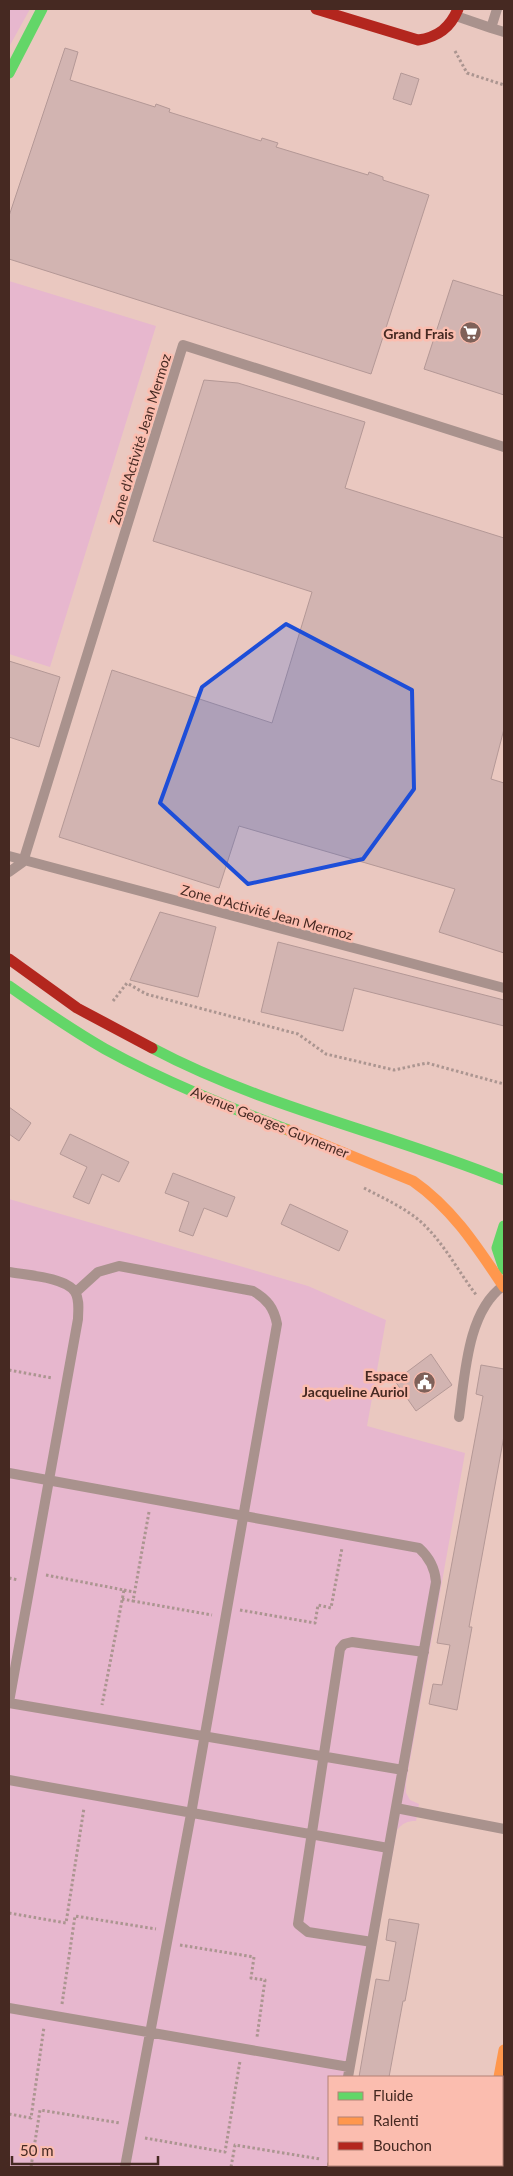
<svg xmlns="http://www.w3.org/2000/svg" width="513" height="2176" font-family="Lato,sans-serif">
<rect width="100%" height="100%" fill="#eac8c0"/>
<path fill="#e7b7ce" d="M9,9h21l-21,38z
M9,281l147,45 -106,341 -41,-13z
M9,1199l299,87 78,34 -19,106 98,27 -59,330v10l4,7 9,4 -3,17c-9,0 -13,2 -19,9l-45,247h-23v88l7,2h-327z"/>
<path fill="#d2b4b1" stroke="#b49896" d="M65,48l13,4 -8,28 85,27 1,-3 14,5 -1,3 92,29 1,-3 16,5 -2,4 92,28 1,-3 14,5v3l46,15 -58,179 -362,-115v-43z
M401,73l18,6 -8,26 -18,-6z
M453,280l51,16v99l-80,-26z
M204,380l34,3 127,39 -20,66 159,50v191l-13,50 13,4v170l-65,-21 16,-43 -216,-63 -20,62 -160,-51 53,-167 160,53 40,-131 -159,-51z
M9,661l51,16 -21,70 -30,-10z
M160,912l56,15 -18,70 -68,-17z
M278,942l226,58v26l-150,-38 -11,43 -82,-19z
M9,1107l22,16 -12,18 -10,-7z
M70,1134l59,28 -10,20 -17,-8 -13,30 -16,-7 14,-30 -27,-13z
M173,1173l62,24 -8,20 -23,-9 -11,28 -14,-5 10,-29 -24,-9z
M290,1204l58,27 -9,20 -58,-27z
M431,1354l21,31 -36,26 -21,-30z
M481,1365l23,4v67l-35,191h3l-15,83 -28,-6 4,-20 9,1 8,-40 -13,-2 46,-247 -7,-2z
M389,1919l30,5 -14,77h-2l-14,76h-30l17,-98 13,2 7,-39 -10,-2z"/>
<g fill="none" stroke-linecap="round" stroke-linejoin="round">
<path stroke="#ab9590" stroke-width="3" stroke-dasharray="2.5 2.5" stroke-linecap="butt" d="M455,51l12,22 37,12
M113,1001l14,-18 19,11 152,40 28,20 68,16 33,-7 77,21
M364,1188c17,9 35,17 51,29 26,20 42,53 62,79
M9,1370l43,8
M149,1512l-16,89 79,14
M46,1575l78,15 -22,115
M9,1578l9,2
M124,1590l10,2
M122,1599l11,2
M240,1610l75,13 3,-18 13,3 11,-60
M9,1913l57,10 18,-115
M180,1945l74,12 -3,21 14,2 -8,57
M62,2004l13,-88 81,13
M9,2114l22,4 13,-91
M145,2138l80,14 15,-91
M31,2167l9,-57 80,13
M231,2167l4,-22 85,14"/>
<path stroke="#a9928d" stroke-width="10" d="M497,9l-6,19 13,4
M456,16l35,12
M9,856l495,132
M9,872l14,-10 160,-517 321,102
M9,1272c16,3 57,5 66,20 5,8 3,19 3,27l-69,383
M76,1292l22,-20 21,-6 134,25c14,8 21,17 24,33l-86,490 -66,353
M459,1417c6,-41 8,-105 44,-131
M9,1473l410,75c10,9 16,20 17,34l-88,495
M9,1703l394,67
M9,1780l379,68
M396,1808l108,21
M372,1942l-64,-10 -10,-8 42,-275 4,-5 8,-2 72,10
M9,2008l340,59
M332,2167v-2"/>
<path stroke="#63d668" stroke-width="11" d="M9,73l33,-64
M9,986c31,22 63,44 96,63 58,32 121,57 183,81
M152,1048c111,59 236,85 352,132
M504,1226l-7,22 7,21
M482,2165v2"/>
<path stroke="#ff974d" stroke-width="11" d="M288,1130l125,51c40,28 64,66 91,106
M499,2077l5,-27
M502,2167l2,-10"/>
<path stroke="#b3261e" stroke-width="11" d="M316,9l102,31c20,-3 32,-12 40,-31
M9,959l68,49 75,40"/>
</g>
<path fill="#1d4ed8" fill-opacity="0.2" stroke="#1d4ed8" stroke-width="4" stroke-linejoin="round" d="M286,624l126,66 2,99 -51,70 -115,25 -88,-81 42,-116z"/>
<defs>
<symbol id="supermarket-disc" viewBox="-11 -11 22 22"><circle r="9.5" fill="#7f6159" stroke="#fbbdaf"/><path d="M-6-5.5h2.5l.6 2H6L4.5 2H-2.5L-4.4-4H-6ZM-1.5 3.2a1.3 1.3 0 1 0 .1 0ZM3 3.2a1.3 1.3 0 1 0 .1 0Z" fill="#fff"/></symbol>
<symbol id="civic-disc" viewBox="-11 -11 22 22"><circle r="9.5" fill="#7f6159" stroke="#fbbdaf"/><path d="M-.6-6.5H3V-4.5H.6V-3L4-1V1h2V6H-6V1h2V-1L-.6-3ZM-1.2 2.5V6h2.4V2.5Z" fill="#fff"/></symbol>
</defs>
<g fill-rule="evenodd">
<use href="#supermarket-disc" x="458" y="320" width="25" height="25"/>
<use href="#civic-disc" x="412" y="1370" width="25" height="25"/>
</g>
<g text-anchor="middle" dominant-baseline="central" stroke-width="5" stroke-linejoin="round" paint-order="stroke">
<g font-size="14" font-weight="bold" fill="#462922" stroke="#fbbdaf" text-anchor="end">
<text x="454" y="333">Grand Frais</text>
<text x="408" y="1375">Espace<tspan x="408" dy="16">Jacqueline Auriol</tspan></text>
</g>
<g font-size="14" fill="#462922" stroke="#fbbdaf">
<text transform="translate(140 439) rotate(-73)">Zone d'Activité Jean Mermoz</text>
<text transform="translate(267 912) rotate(15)">Zone d'Activité Jean Mermoz</text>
<text transform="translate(270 1122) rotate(22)">Avenue Georges Guynemer</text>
</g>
</g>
<rect width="513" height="2176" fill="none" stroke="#462922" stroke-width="20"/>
<rect x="328" y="2076" width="175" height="90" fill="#fbbdaf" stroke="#b38277"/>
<rect x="338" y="2092" width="25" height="8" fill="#63d668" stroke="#b38277"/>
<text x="373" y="2101" font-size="15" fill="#462922">Fluide</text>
<rect x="338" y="2117" width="25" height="8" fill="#ff974d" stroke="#b38277"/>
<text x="373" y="2126" font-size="15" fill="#462922">Ralenti</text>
<rect x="338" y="2142" width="25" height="8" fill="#b3261e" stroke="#b38277"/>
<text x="373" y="2151" font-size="15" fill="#462922">Bouchon</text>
<path d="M12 2156v8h146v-8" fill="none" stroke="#462922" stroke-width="2.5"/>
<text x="20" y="2156" font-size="15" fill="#462922" stroke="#fbbdaf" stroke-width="4" paint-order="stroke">50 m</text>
</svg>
